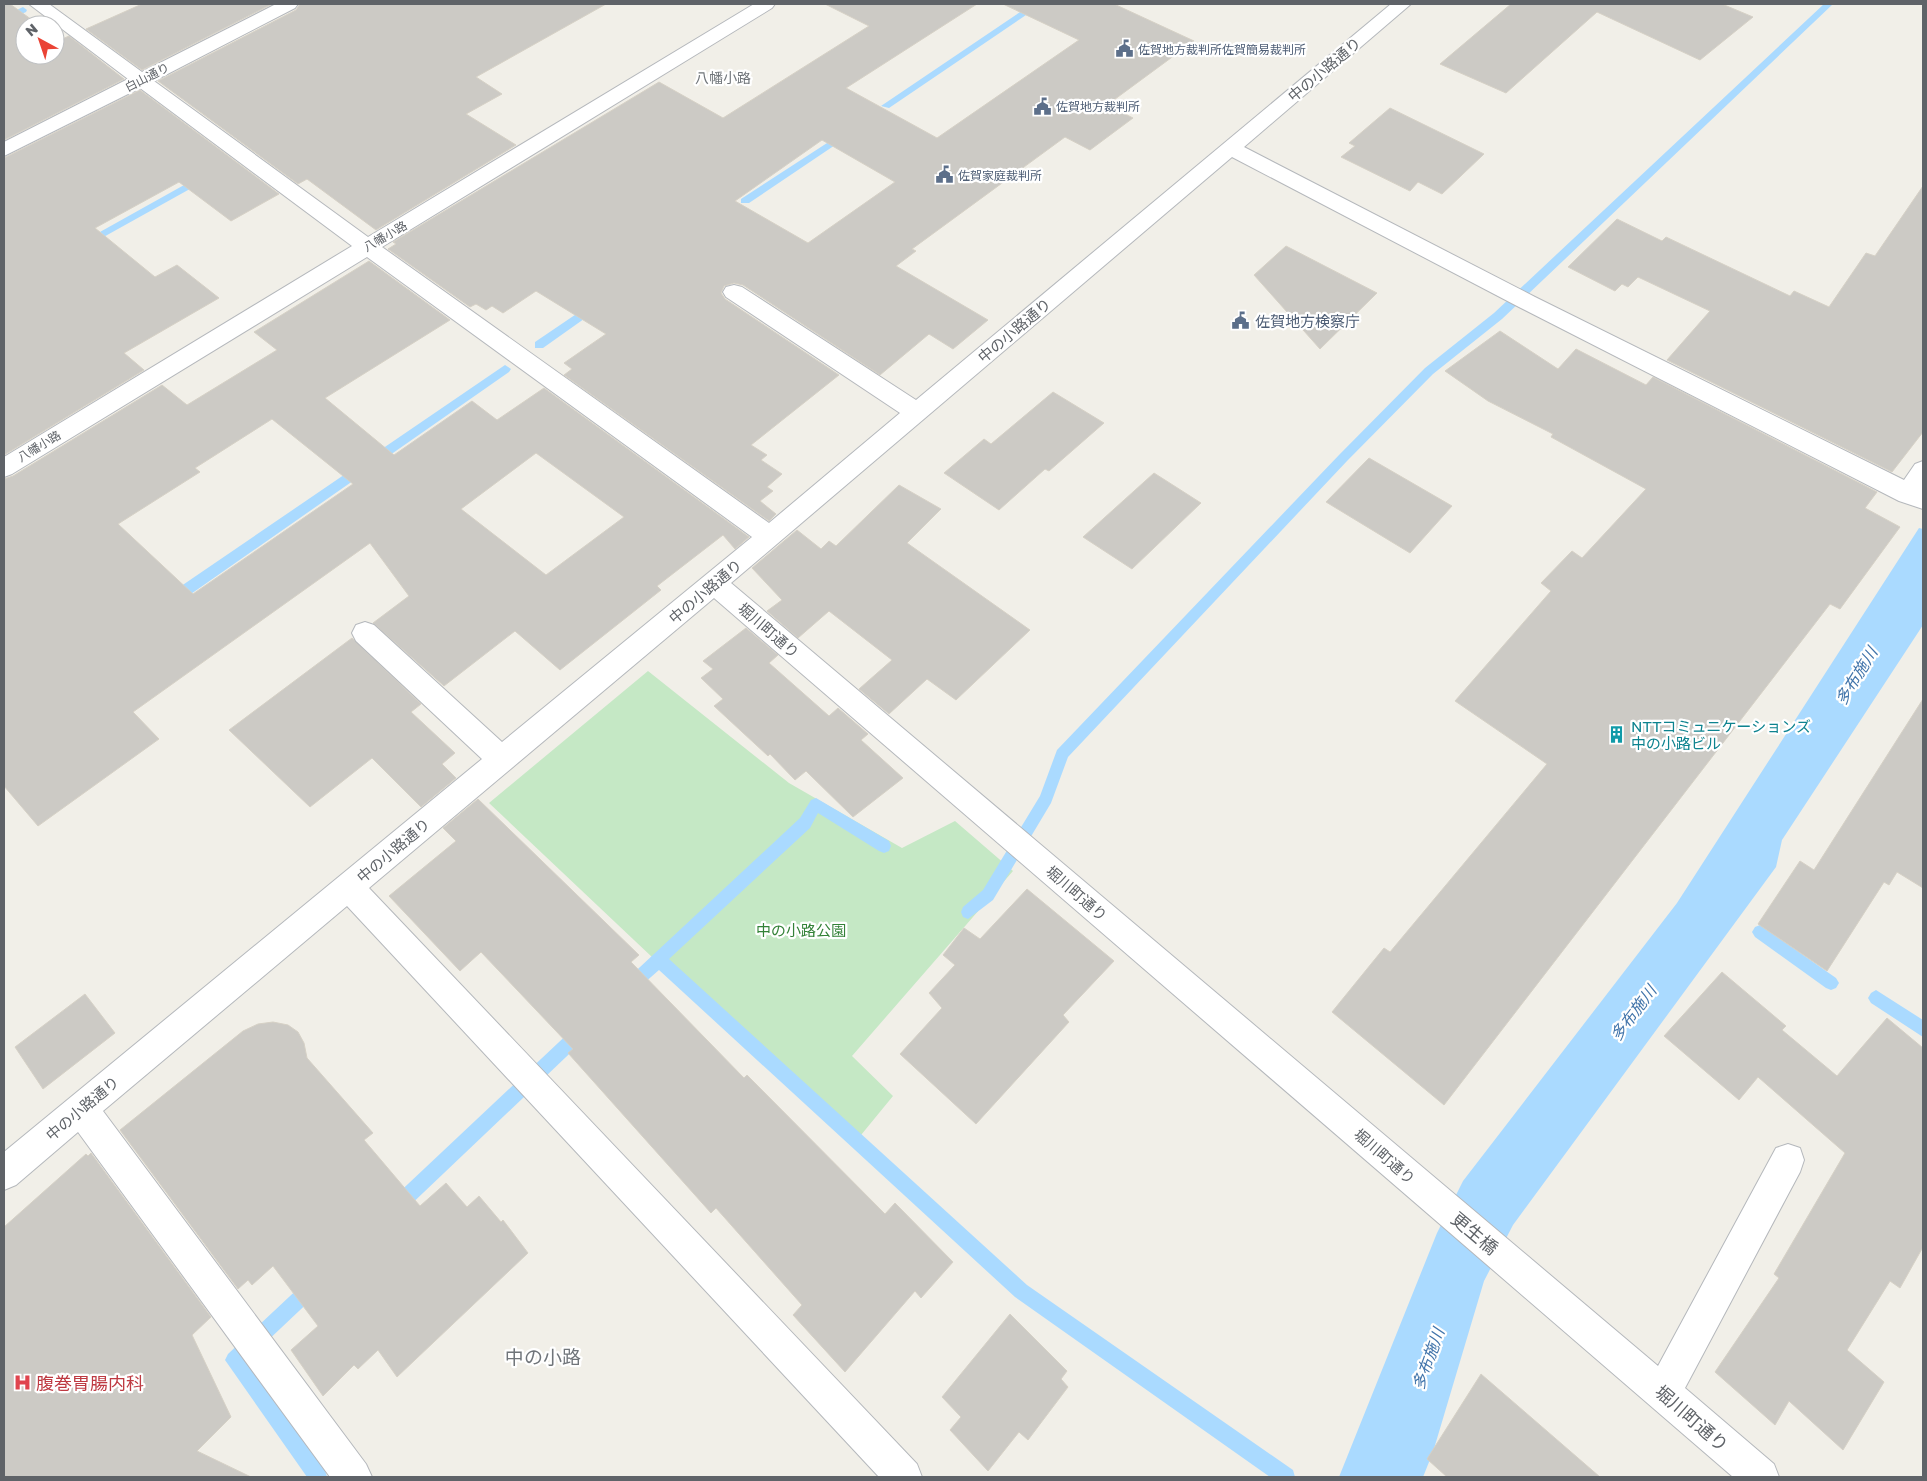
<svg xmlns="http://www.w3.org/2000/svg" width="1927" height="1481" font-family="'Golos Text','Noto Sans JP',sans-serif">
<rect width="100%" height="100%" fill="#f1efe8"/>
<path fill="#c5e8c5" d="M648,671l141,112 113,65 53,-27 58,50 -161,185 41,40 -41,50 -363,-343z"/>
<path fill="#aadaff" d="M1919,528l4,1v96l-141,215 -6,27 -263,358 -29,56 -51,171 -10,25h-84l98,-244 26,-52 214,-278z"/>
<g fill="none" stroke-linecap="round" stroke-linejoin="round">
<path fill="#aadaff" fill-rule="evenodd" d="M1824,4h9l-331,315 -69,55 -86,87 -279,296 -17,46 -58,97 -25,19 -5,-2 -2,-5 2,-5 20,-17 57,-94 17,-46 282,-295 86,-87 69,-55z
M1029,6l4,3 -1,2 -143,97 -8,-2z
M23,7l4,3 -1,2 -22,10v-6z
M844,132l3,1v4l-98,66h-8v-4z
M202,175l5,3 -1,2 -115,64h-8l-1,-2z
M594,302l4,1v6l-55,39h-8v-6z
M505,365l6,4 -2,3 -331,231h-10l-1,-4 1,-4z
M816,798l73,43 2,5 -2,5 -5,2 -5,-2 -61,-38 -8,15 -141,131 358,326 266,185 2,7h-25l-255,-180 -356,-327 -24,21 -5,2 -5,-2 -3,-5 3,-5 175,-163 11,-18z
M1760,925l76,53 3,5 -3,5 -5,2 -5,-2 -71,-51 -3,-5 3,-5z
M1876,990l47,30v17l-52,-34 -3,-5 3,-5z
M581,1024l6,3 2,5 -2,5 -184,175 -6,2 -6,-2 -2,-6 2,-6 184,-173z
M311,1279l6,3 3,6 -3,6 -71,67 79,109 2,7h-20l-82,-117 3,-6 77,-72z"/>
</g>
<path fill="#cccac5" stroke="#d6d1c6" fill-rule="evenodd" d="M4,4h6l29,21h-14v30h30v-18l5,3 9,-4 55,43 -120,61z
M142,4h130l-130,66 -56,-41z
M300,4h306l-130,73 26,17 -36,20 50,31 -140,85 -69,-51 -9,5 -140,-103 138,-71z
M825,4h152l-131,84 91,50 142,-98 -76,-36h111l80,37 -87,64 26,13 -43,32 -25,-13 -153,112 4,2 -20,15 92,54 -35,29 -24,-15 -49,41 -137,-90 -9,-2 -10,3 -3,7 4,6 114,76 -88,70 16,10 -6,5 21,14 -15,13 6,4 -13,10 16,13 -7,7 -205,-146 8,-6 -8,-6 42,-29 -70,-43 -33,22 -11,-7 -6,4 -10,-6 -6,3 -82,-58 8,-5 -3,-2 266,-160 64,36 146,-92zM822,140l73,42 -87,61 -73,-42z
M1511,4h211l31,13 -53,43 -103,-48 -91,81 -66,-29z
M140,90l139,104 -48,27 -52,-39 -84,46 60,49 22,-12 42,33 -95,55 20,17 -140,85v-297z
M1390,108l94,46 -42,40 -24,-12 -8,9 -69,-34 14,-11 -6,-3z
M1923,186v246l-31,40 -225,-112 43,-49 -72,-34 -10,10 -6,-3 -7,7 -47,-24 49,-48 45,22 4,-4 124,59 4,-5 35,16 37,-54 9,3z
M1286,246l91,47 -57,56 -66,-74z
M369,261l81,59 -125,78 69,57 78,-54 25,19 47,-32 205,149 -14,12 -12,-14 -66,51 4,4 -101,80 -45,-39 -71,55 -71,-63 36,-27 -39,-53 -237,169 26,27 -121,87 -34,-40v-307l9,-3 149,-91 25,20 90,-55 -23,-18zM272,419l81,65 -160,110 -75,-70 82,-52 -5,-4zM536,453l88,64 -78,58 -85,-66z
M1500,331l58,38 18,-20 70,36 7,-8 224,115 -12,16 35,19 -60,82 -10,-5 -386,501 -112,-93 52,-64 6,4 157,-188 -92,-63 96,-110 -10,-8 31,-32 10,7 64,-69 -95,-52 2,-3 -65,-33 -43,-30z
M1053,392l51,31 -55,48 -4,-2 -46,41 -55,-37 40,-34 7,5z
M1369,458l83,48 -42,47 -84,-51z
M1154,473l47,30 -69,66 -49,-32z
M899,485l42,24 -34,34 123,87 -74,70 -29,-21 -38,35 -30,-25 33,-29 -63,-49 -31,27 -31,-27 15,-11 -30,-32 45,-38 24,19 8,-8 7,5z
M746,628l32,27 -9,8 60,53 9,-8 30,26 -7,6 42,38 -50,39 -47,-46 -11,9 -25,-26 -2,2 -54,-50 9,-7 -22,-21 12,-9 -10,-8z
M352,638l69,66 -10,8 44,41 -13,11 14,14 -35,29 -49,-49 -62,49 -81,-77z
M1923,699v189l-26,-16 -8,13 -5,-3 -57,89 -69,-47 42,-63 14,9z
M478,799l161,156 -8,7 113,116 3,-3 138,139 10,-11 58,59 -32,36 -6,-7 -70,81 -52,-57 9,-10 -86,-97 -5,5 -143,-160 5,-4 -92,-97 -21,19 -71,-75 67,-55 -13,-13z
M1027,889l87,72 -51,54 6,7 -93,102 -76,-70 42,-46 -13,-15 26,-28 -12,-10 21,-27 16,11z
M1722,972l64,54 -4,4 55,46 50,-58 36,30v199l-23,41 -10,-7 -43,69 37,32 -41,68 -54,-49 -14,24 -60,-53 64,-94 -5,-4 71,-121 -87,-76 -19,23 -75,-64z
M85,994l30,39 -72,56 -28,-42z
M273,1022l15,3 10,7 6,11 3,15 66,75 -9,7 56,66 26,-23 21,24 12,-11 22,26 2,-2 25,33 -131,124 -19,-27 -20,19 -4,-4 -31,31 -32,-46 27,-24 -45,-60 -21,19 -4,-5 -10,9 -118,-159 123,-99 15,-7z
M91,1153l120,164 -19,18 39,82 -34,34 54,26h-247v-250l82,-73 2,2z
M1010,1314l57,57 -6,8 7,8 -40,53 -9,-8 -31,39 -38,-41 11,-13 -19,-20z
M1481,1374l119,103h-153l-20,-18z"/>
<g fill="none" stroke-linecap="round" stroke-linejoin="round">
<defs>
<path id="minor" d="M29,4h20l93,68 134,-68h22l-3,4 -141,73 214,156 386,-233h21l-3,4 -390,239 387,276 131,-110 -174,-116 -3,-5 3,-5 8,-2 8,2 174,113 475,-396h20l-167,143 291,150 369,183 11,-16 8,-3v48l-24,-8 -380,-194 -287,-150 -501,426 927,783 118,-218 12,-4 12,4 4,12 -4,12 -115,216 89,76 5,13h-46l-1019,-879 -345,290 548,576 5,13h-43l-532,-571 -244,205 263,353 6,13h-42l-252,-345 -62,53 -12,5v-38l478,-393 -126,-118 -4,-8 4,-8 9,-3 9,3 128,117 250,-205 -385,-280 -355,217 -8,3v-20l348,-211 -212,-158 -136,68v-14l124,-63z"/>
</defs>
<use href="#minor" stroke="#b5b8bc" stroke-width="2"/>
<use href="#minor" fill="#fff" fill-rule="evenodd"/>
</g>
<defs>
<symbol id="civic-bare" viewBox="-9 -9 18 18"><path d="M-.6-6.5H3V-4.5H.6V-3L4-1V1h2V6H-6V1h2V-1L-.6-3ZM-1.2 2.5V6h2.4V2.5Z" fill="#5c6f8a" stroke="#fff" stroke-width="2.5" paint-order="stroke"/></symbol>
<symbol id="building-bare" viewBox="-9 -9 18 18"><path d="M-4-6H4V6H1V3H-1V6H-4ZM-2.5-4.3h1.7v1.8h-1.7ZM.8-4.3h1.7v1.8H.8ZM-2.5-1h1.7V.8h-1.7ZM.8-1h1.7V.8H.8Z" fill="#0f9aa8" stroke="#fff" stroke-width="2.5" paint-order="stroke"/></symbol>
<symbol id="hospital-bare" viewBox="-9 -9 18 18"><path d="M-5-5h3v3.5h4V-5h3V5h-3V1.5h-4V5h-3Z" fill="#e0444e" stroke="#fff" stroke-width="2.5" paint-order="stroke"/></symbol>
</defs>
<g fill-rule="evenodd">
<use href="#civic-bare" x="1112" y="36" width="25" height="25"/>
<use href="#civic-bare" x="1030" y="94" width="25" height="25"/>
<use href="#civic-bare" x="932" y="162" width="25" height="25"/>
<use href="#civic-bare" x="1228" y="308" width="25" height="25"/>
<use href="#building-bare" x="1604" y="722" width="25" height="25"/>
<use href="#hospital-bare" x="10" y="1370" width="25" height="25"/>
</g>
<g text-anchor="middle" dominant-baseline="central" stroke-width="4.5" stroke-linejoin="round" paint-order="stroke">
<g font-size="12" fill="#4e5e75" stroke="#fff" text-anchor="start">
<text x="1138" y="49">佐賀地方裁判所佐賀簡易裁判所</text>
<text x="1056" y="106">佐賀地方裁判所</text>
<text x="958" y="175">佐賀家庭裁判所</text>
</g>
<g font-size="12" fill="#5f6368" stroke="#fff">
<text transform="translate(147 77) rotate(-27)">白山通り</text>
<text transform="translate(385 236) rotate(-30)">八幡小路</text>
<text transform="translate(39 446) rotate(-31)">八幡小路</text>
</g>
<g font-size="14" fill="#70757a" stroke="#fff">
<text x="723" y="77">八幡小路</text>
</g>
<g font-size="15" fill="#5f6368" stroke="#fff">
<text transform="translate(1324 69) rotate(-40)">中の小路通り</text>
<text transform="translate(1014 330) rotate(-40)">中の小路通り</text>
<text transform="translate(705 591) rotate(-40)">中の小路通り</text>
<text transform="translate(769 630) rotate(41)">堀川町通り</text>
<text transform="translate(393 850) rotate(-40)">中の小路通り</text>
<text transform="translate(1077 893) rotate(41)">堀川町通り</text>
<text transform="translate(82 1108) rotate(-40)">中の小路通り</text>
<text transform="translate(1385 1156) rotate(41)">堀川町通り</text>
</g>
<g font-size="15" fill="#4e5e75" stroke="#fff" text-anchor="start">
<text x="1255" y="321">佐賀地方検察庁</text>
</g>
<g font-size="15" fill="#0d838f" stroke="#fff" text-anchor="start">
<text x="1631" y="726">NTTコミュニケーションズ<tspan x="1631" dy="17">中の小路ビル</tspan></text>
</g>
<g font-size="15" fill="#348238" stroke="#fff">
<text x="801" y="930">中の小路公園</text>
</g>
<g font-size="16" font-style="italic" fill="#4174aa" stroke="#fff">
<text transform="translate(1856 676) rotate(-58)">多布施川</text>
<text transform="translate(1633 1013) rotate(-53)">多布施川</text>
<text transform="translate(1428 1359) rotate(-70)">多布施川</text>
</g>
<g font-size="18" fill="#5f6368" stroke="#fff">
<text transform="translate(1475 1233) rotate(40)">更生橋</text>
<text transform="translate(1692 1418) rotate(41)">堀川町通り</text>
</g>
<g font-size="18" fill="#be3a42" stroke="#fff" text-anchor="start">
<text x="36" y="1383">腹巻胃腸内科</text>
</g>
<g font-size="19" fill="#70757a" stroke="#fff">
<text x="543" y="1356">中の小路</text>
</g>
</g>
<rect width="1927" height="1481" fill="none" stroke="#5f6368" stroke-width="10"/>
<g transform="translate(40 40) rotate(320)"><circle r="24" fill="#ffffff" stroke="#bfc1c3"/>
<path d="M0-4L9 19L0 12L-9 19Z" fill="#ea4335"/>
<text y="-8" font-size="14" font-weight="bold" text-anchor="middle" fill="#5f6368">N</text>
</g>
</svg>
